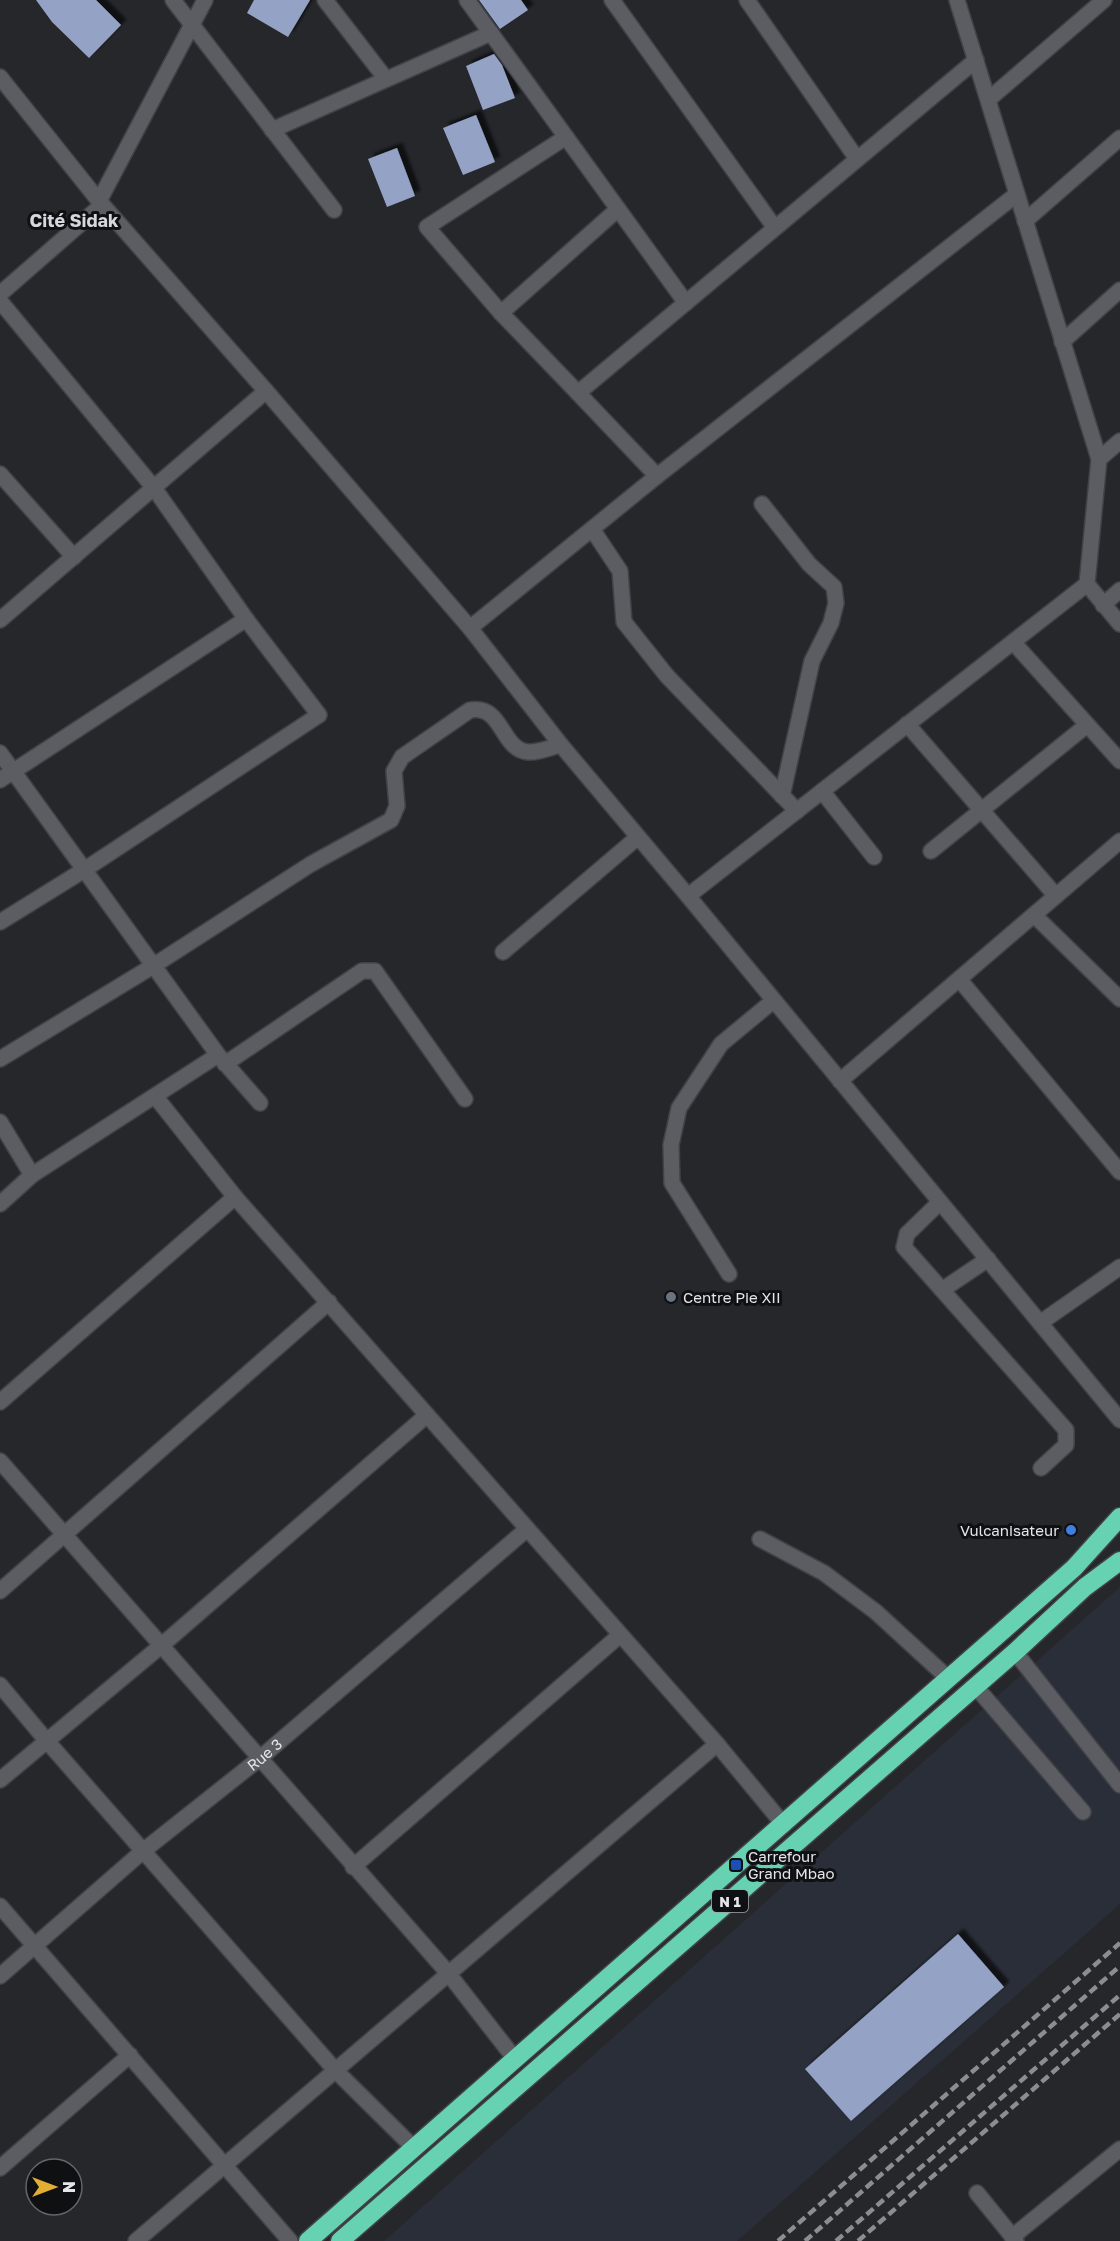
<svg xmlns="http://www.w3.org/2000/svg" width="1120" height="2241" font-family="'Golos Text',sans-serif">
<defs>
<filter id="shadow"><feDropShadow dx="5.5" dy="-5.5" stdDeviation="1.5" flood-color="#0009"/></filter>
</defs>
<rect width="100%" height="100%" fill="#25272b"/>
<path fill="#2a2e38" d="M1120,1587v317l-383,337h-353z"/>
<path fill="#93a2c5" filter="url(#shadow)" d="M36,0h60l25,25 -32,33 -37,-36z
M254,0h56l-22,37 -41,-24z
M479,0h42l7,10 -28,19z
M494,54l8,11 13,33 -32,12 -17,-44z
M476,115l19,47 -32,13 -20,-47z
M397,148l18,48 -28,11 -19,-48z
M958,1934l46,53 -153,134 -46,-52z"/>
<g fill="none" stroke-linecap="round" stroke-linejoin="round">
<defs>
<g id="minor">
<path d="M173,0l161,210"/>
<path d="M325,0l61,79"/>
<path d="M467,0l219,303"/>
<path d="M612,0l163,228"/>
<path d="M747,0l110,159"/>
<path d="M957,0l142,459 -12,125 33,40"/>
<path d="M0,77l99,124 167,190 204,237 91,117 127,151 432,524"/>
<path d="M989,99l115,-99"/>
<path d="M272,130l219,-97"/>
<path d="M566,137l-139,90 74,86 77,80"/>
<path d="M99,201l106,-201"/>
<path d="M1025,221l95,-83"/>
<path d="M0,294l102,-89"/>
<path d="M0,301l154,187 92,131 73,96 -235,155 -84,52"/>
<path d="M501,313l117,-104"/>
<path d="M1062,342l58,-52"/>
<path d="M1099,459l21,-18"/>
<path d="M0,474l74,83"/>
<path d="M657,476l-79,-83 398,-333"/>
<path d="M762,504l47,60 25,23 2,16 -5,20 -19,38 -30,135"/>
<path d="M592,529l28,42 4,51 43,54 130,135"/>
<path d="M1103,605l17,-15"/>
<path d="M0,620l266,-229"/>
<path d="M470,628l187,-152 360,-282"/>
<path d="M1013,642l107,119"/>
<path d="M907,724l149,172"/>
<path d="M0,753l218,302 42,48"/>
<path d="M0,780l246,-161"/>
<path d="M822,791l52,66"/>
<path d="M931,851l156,-126"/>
<path d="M688,896l399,-312"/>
<path d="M1034,915l86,84"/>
<path d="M503,952l135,-115"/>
<path d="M959,979l161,193"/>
<path d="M0,1059l153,-93 158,-102 80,-44 6,-14 -3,-35 8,-14 68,-47c33,-6 31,40 58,42 10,1 23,-5 33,-7"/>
<path d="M225,1064l137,-93h13l90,128"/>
<path d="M840,1081l280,-240"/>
<path d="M155,1096l80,101 482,547"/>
<path d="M0,1122l32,53"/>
<path d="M940,1202l-33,32 -3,13 162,183v15l-25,23"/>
<path d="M0,1204l32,-29 186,-120"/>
<path d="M729,1274l-57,-91 -1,-38 8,-37 42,-64 52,-43"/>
<path d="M942,1290l46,-31"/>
<path d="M1040,1323l80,-56"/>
<path d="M0,1402l235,-205"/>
<path d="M0,1461l448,512 67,86"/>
<path d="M760,1539l64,34 52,39 73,67"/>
<path d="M0,1591l329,-289"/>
<path d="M1015,1652l105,133"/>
<path d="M0,1685l46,55 289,330 79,78"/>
<path d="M976,1687l107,125"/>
<path d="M0,1780l162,-135 265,-230"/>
<path d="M353,1867l267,-232"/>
<path d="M0,1906l290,335"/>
<path id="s1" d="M0,1976l143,-125 116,-92 268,-230"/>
<path d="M0,2168l130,-113"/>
<path d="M977,2193l39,48"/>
<path d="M1012,2237l108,-88"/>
<path d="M136,2241l581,-497 67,81"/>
</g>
<path id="highway" d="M308,2241l766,-673 46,-51
M340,2241l675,-589 70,-65 35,-26"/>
</defs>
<use href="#minor" stroke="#414247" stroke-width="18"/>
<use href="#highway" stroke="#414247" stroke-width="21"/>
<use href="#minor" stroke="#5b5d62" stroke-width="15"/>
<use href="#highway" stroke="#66d2b2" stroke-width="18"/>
<path stroke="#8b8d91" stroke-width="4.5" stroke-dasharray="9 4.5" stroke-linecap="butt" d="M778,2241l342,-298
M805,2241l315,-275
M836,2241l284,-246
M858,2241l262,-227"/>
</g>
<circle fill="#6b7280" stroke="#0f1012" stroke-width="2" cx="671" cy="1297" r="6"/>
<circle fill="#3f7fe0" stroke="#0f1012" stroke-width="2" cx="1071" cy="1530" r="6"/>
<rect fill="#1a4fb4" stroke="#0f1012" stroke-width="2" x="730" y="1859" width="12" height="12" rx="3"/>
<g text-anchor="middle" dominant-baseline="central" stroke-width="6" stroke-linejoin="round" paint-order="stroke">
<rect fill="#0f1012" stroke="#a4a5a8" stroke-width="1.5" x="712" y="1890" width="36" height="22" rx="4.5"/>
<g font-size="14" font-weight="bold" fill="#e4e5e9">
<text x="730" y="1901">N 1</text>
</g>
<g font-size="15" fill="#e4e5e9" stroke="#0f1012" text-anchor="start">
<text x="683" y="1297">Centre Pie XII</text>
<text x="1059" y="1530" text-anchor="end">Vulcanisateur</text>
<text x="748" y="1856">Carrefour<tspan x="748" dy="17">Grand Mbao</tspan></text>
</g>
<g font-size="15" fill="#e4e5e9" stroke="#0f1012">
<text stroke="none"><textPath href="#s1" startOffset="345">Rue 3</textPath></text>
</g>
<g font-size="18" font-weight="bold" fill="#d5d7de" stroke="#0f1012">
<text x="74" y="220">Cité Sidak</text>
</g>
</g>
<g transform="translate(54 2187) rotate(90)"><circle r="28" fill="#0f1012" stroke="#646568" stroke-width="1.5"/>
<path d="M0-4.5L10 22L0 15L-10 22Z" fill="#e4ae35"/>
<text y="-9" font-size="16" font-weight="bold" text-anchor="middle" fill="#e4e5e9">N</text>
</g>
</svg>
